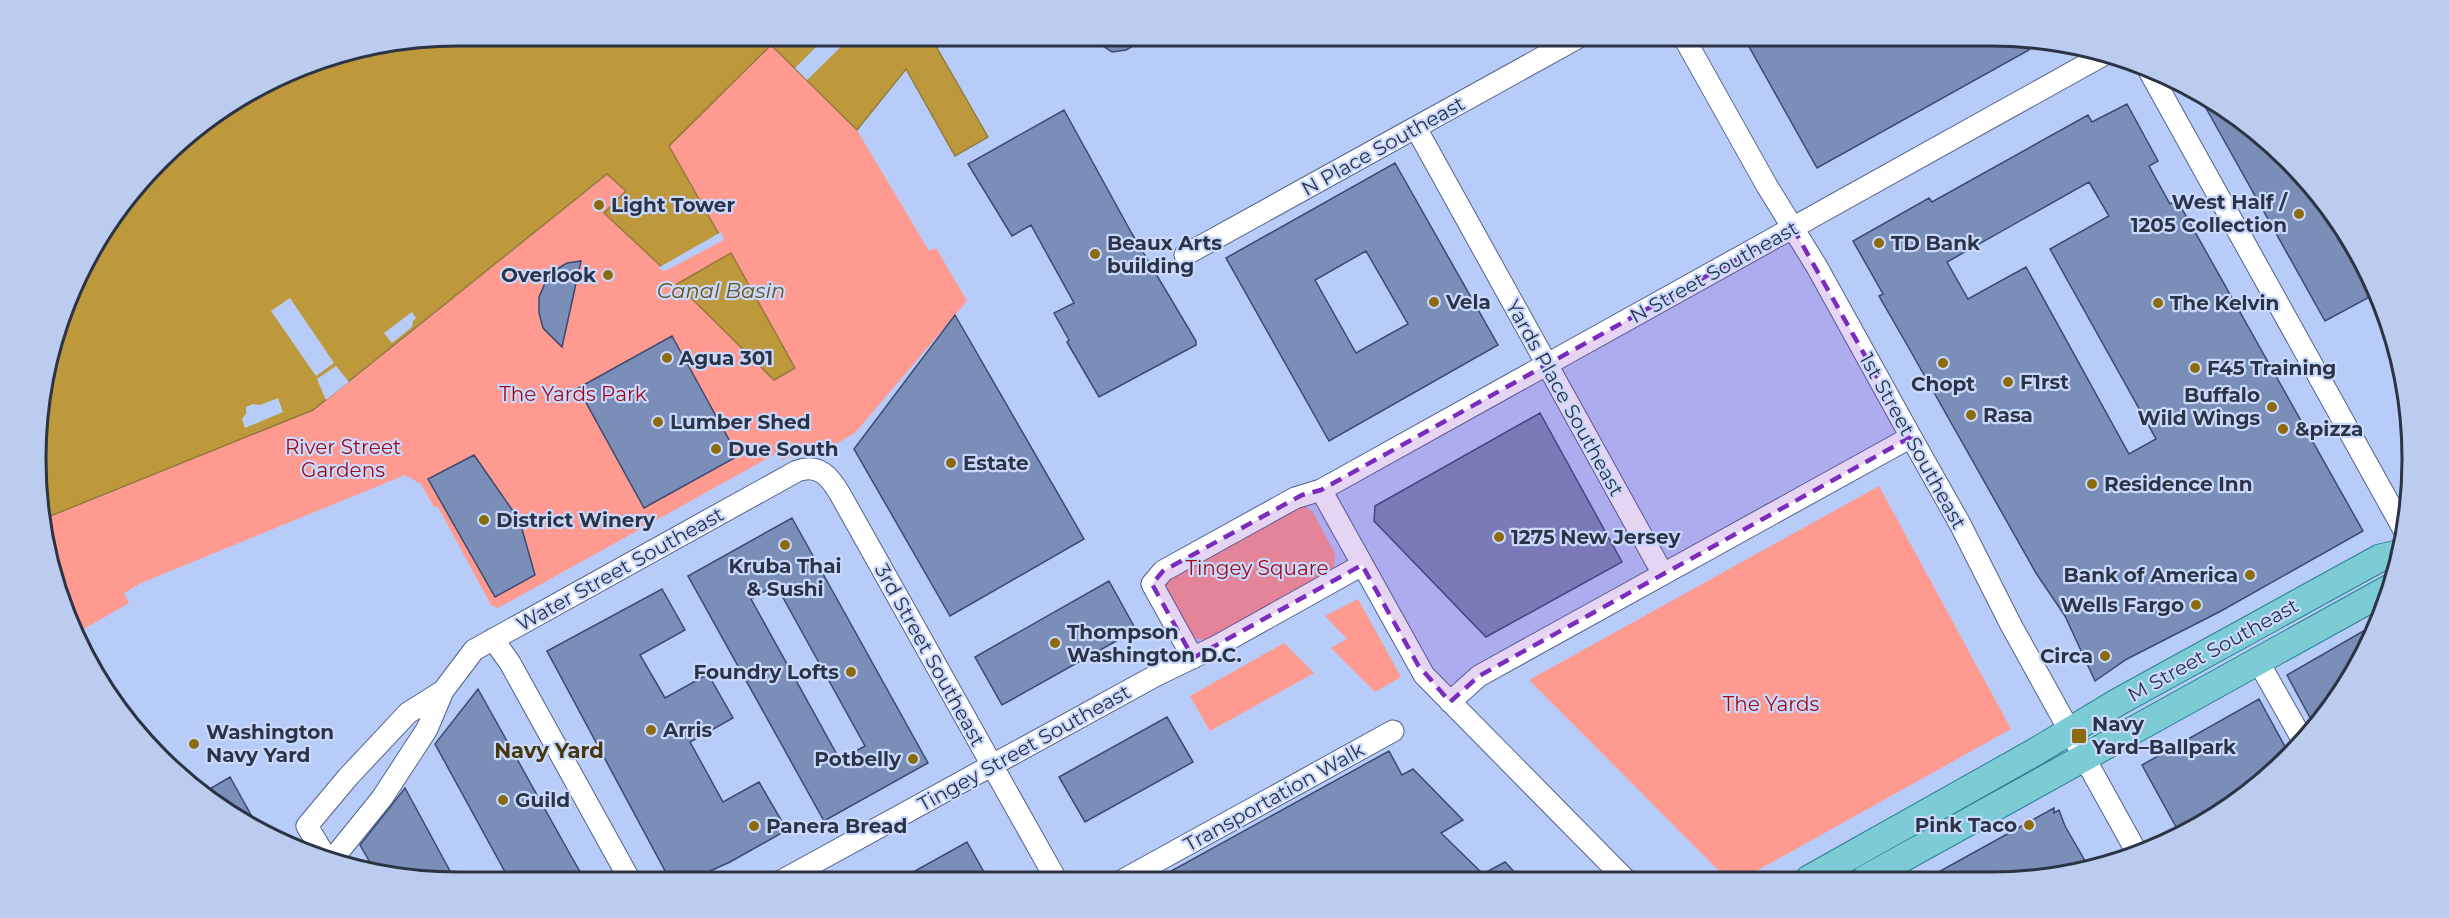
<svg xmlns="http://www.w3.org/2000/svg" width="2449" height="918" font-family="Montserrat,sans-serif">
<rect width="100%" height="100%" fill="#b8ccfa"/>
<path fill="#fe9a8f" d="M771,45l86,85 72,121 7,-3 31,53 -112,132 -35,20 -14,-2 -24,9 -5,-7 -279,155 -7,-3 -53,-98h-4l-13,-23 -16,-9 -264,108 -17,10 5,10 -54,31c-17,-32 -30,-80 -32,-115l107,-44 199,-93 258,-208 19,17 -21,21 116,26 -52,-92z
M1879,486l132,243 -269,150h-15l-198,-199z
M1299,503l13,8 23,42 -1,14 -4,4 -118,67c-7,1 -13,3 -18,-1 -8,-5 -25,-36 -28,-45 -1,-5 0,-9 1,-14z
M1358,599l43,78 -26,15 -44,-44 16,-9 -22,-23z
M1284,643l30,30 -104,58 -20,-35z"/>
<path fill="#be993c" stroke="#927a3f" stroke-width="1.5" d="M459,36h471l58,101 -33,19 -49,-87 -49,61 -86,-85 -102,101 52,92 -58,30 -59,-55 22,-22 -19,-17 -294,236 -270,109 -3,-116 19,-80 34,-75 87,-107 68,-48 75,-34z
M731,253l64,115 -21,12 -97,-96z"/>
<path fill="#b8ccfa" d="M827,36h25l-45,44 -12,-12z
M721,232l3,6 -2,3 -57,30 -7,-3z
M290,298l44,65 -18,13 -45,-65z
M412,312l4,6 -3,3 -1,6 -20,16 -8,-10z
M336,366l13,16 -23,18 -9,-21z
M278,398l5,14 -38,16 -3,-9 4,-5v-7l7,-3 7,1z"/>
<path fill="#7b8eb8" stroke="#3a4970" stroke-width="1.5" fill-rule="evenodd" d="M1088,36h63l-25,14 -14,2z
M1743,36h247l34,4 5,10 -212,118z
M2197,92l51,32 60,56 48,68 21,45 -52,28z
M2127,104l31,57 -9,5 21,38 7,-4 186,331 -142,80 -94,48 -32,22 -30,-65 -29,-43 -130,-230 -27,-47 4,-2 -30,-53 76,-43 3,4 156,-87 4,7zM2089,182l20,34 -59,33 106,190 -27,15 -103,-187 -58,32 -21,-37z
M1064,110l67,122 65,109v4l-15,8 -82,44 -32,-55 2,-2 -15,-27 20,-10 -43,-78 -19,11 -44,-72z
M1395,163l103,182 -169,96 -103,-183zM1366,251l42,73 -52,29 -41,-73z
M581,261l-19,86 -19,-19 -4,-15v-16l7,-16 9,-11 12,-7z
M955,315l129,224 -134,77 -96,-167z
M672,336l66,120 -94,52 -66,-120z
M1540,413l82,149 -136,75 -112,-116 1,-15z
M474,455l39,56 9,18 13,46 -40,22 -67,-118z
M792,518l136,245 -104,58 -136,-245zM776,585l89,161 -25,14 -89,-161z
M1109,581l27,49 -134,75 -27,-48z
M662,589l23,41 -45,25 25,43 43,-24 25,44 -43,24 33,60 36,-20 28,48 -57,32 -42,19 -17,1 -124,-231z
M2372,626l-30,68 -28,31 -27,-50z
M478,689l93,167 15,26h-99l18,-10 -70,-128z
M2259,699l30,55 -20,23 -88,59 -39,-71z
M1167,717l26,45 -108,60 -26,-45z
M1389,751l13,24 11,-6 50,51 -22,13 42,41 22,-12 17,18h-367z
M230,777l30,54 -59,-37z
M405,788l51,94 -81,-11 -15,-26z
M2054,808v5l5,-3 6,16 23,40 -42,12 -120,1z
M967,842l22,39h-92z"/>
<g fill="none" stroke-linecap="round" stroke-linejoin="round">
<defs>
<path id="minor" d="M1683,36l84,150 50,81 94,170 49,87 51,101 125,226
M2148,69l257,463
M1416,128l247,446
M1185,255l396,-219
M1321,490l103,185 201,204
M493,639l17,24 121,219
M1193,658l-41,-74 11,-13 132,-73 26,-8 786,-437
M2258,661l44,78
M1450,702l29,-26 432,-239
M327,859l-20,-33 41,-49 60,-64 35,-22
M331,861l51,-63 45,-69 16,-38 31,-41 323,-179c22,-8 33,6 43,23l217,387
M1123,880l270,-149
M781,881l374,-205 62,-30 145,-81"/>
<path id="major" d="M1809,879l226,-127 83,-50 262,-144 21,-5
M1865,879l525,-291"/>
</defs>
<use href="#minor" stroke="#516189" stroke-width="23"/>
<use href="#major" stroke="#298090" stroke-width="29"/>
<use href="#minor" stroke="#fff" stroke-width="21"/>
<use href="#major" stroke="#7dccd5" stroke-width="27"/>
</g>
<path fill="#7b2cbf" fill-opacity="0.2" stroke="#7b2cbf" stroke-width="4.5" stroke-dasharray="12 8" stroke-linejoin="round" d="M1793,228l118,209 -432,239 -29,26 -32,-37 -56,-100 -169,93 -41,-74 11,-13 139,-76 19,-5z"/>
<g fill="#8b6b0b" stroke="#c9d9fe" stroke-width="2">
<circle cx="599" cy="205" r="6"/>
<circle cx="2299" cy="214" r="6"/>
<circle cx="1879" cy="243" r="6"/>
<circle cx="1095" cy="254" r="6"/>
<circle cx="608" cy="275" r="6"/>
<circle cx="1434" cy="302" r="6"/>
<circle cx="2158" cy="303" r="6"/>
<circle cx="667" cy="358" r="6"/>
<circle cx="1943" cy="363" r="6"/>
<circle cx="2195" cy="368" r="6"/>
<circle cx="2008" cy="382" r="6"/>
<circle cx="2272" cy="407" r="6"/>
<circle cx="1971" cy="415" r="6"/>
<circle cx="658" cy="422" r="6"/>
<circle cx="2283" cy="429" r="6"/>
<circle cx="716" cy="449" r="6"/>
<circle cx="951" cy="463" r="6"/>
<circle cx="2092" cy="484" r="6"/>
<circle cx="484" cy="520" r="6"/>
<circle cx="1499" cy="537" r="6"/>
<circle cx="785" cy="545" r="6"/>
<circle cx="2250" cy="575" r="6"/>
<circle cx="2196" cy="605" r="6"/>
<circle cx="1055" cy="643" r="6"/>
<circle cx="2105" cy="656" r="6"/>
<circle cx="851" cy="672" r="6"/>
<circle cx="651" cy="730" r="6"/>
<rect x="2071" y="728" width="16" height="16" rx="3"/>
<circle cx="194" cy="744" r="6"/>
<circle cx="913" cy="759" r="6"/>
<circle cx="503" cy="800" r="6"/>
<circle cx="2029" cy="825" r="6"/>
<circle cx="754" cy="826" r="6"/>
</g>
<g text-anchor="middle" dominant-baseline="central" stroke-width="4.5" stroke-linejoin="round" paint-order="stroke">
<g font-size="20" fill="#2c3345" stroke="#c9d9fe">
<text transform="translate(1383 146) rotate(-29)">N Place Southeast</text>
<text transform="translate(1714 272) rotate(-29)">N Street Southeast</text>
<text transform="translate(1565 398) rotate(61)">Yards Place Southeast</text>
<text transform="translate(1913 441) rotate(61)">1st Street Southeast</text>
<text transform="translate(620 569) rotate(-29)">Water Street Southeast</text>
<text transform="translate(2213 650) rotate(-29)">M Street Southeast</text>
<text transform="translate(930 655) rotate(61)">3rd Street Southeast</text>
<text transform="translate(1024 748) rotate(-29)">Tingey Street Southeast</text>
<text transform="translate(1274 797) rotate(-29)">Transportation Walk</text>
</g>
<g font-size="20" font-weight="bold" fill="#2c3345" stroke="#c9d9fe" text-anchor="start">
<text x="2287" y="202" text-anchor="end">West Half /<tspan x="2287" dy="23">1205 Collection</tspan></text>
<text x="611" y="205">Light Tower</text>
<text x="1107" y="243">Beaux Arts<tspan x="1107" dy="23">building</tspan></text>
<text x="1891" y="243">TD Bank</text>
<text x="596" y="275" text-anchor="end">Overlook</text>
<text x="1446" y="302">Vela</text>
<text x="2170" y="303">The Kelvin</text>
<text x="679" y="358">Agua 301</text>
<text x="2207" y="368">F45 Training</text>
<text x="2020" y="382">F1rst</text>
<text x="1943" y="384" text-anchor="middle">Chopt</text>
<text x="2260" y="395" text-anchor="end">Buffalo<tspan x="2260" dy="23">Wild Wings</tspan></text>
<text x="1983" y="415">Rasa</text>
<text x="670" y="422">Lumber Shed</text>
<text x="2295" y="429">&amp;pizza</text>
<text x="728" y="449">Due South</text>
<text x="963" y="463">Estate</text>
<text x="2104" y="484">Residence Inn</text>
<text x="496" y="520">District Winery</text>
<text x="1511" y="537">1275 New Jersey</text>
<text x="785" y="566" text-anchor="middle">Kruba Thai<tspan x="785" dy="23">&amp; Sushi</tspan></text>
<text x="2238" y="575" text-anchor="end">Bank of America</text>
<text x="2184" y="605" text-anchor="end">Wells Fargo</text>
<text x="1067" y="632">Thompson<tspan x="1067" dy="23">Washington D.C.</tspan></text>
<text x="2093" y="656" text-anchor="end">Circa</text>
<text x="839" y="672" text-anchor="end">Foundry Lofts</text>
<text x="2092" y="724">Navy<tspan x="2092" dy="23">Yard–Ballpark</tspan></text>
<text x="663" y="730">Arris</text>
<text x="206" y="732">Washington<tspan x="206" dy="23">Navy Yard</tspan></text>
<text x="901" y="759" text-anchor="end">Potbelly</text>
<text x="515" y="800">Guild</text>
<text x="2017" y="825" text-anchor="end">Pink Taco</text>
<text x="766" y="826">Panera Bread</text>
</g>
<g font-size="20" fill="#9f0812" stroke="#c9d9fe">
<text x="573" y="394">The Yards Park</text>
<text x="343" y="447">River Street<tspan x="343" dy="23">Gardens</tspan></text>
<text x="1257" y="568">Tingey Square</text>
<text x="1771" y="704">The Yards</text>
</g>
<g font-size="21" font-style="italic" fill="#675322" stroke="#c9d9fe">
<text x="721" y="290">Canal Basin</text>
</g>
<g font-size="21" font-weight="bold" fill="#47370f" stroke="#c9d9fe">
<text x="549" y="750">Navy Yard</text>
</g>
</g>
<path d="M0 0H2449V918H0ZM458 46H1990A412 412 0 0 1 2402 458V460A412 412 0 0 1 1990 872H458A412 412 0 0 1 46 460V458A412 412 0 0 1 458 46Z" fill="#bcccef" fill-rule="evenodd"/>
<path fill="none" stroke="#2c3345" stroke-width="3" d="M458 46H1990A412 412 0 0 1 2402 458V460A412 412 0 0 1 1990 872H458A412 412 0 0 1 46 460V458A412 412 0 0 1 458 46Z"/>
</svg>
